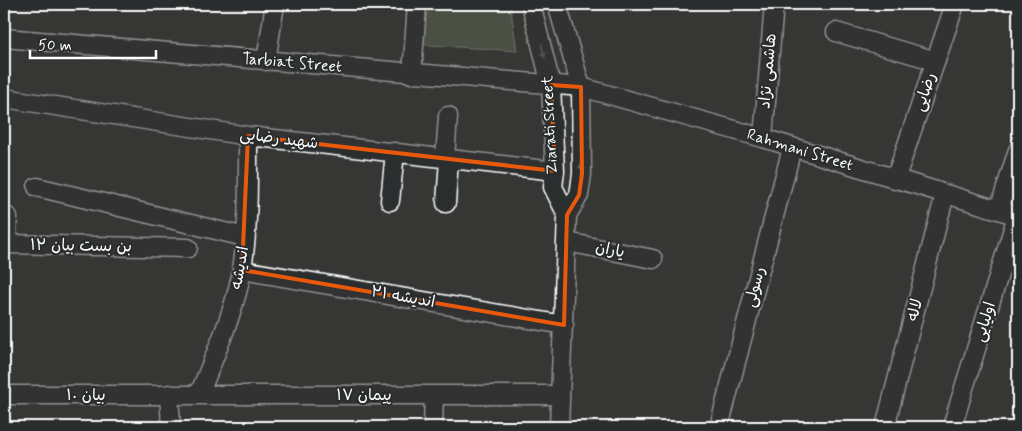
<svg xmlns="http://www.w3.org/2000/svg" width="1022" height="431" font-family="Mynerve,'Playpen Sans Arabic',sans-serif">
<rect width="100%" height="100%" fill="#363635"/>
<filter id="ink" filterUnits="userSpaceOnUse"><feTurbulence type="fractalNoise" baseFrequency=".02" numOctaves="2"/><feDisplacementMap in="SourceGraphic" scale="10" xChannelSelector="R" yChannelSelector="G"/><feConvolveMatrix kernelMatrix="1 2 1 2 8 2 1 2 1" color-interpolation-filters="sRGB"/></filter>
<g filter="url(#ink)">
<path fill="#637057" stroke="#b1b8ab" d="M417,4h93l7,47 -103,-7z"/>
<g fill="none" stroke-linecap="round" stroke-linejoin="round">
<defs>
<path id="minor" d="M531,4l20,81 4,86 -2,16 14,28 -8,212
M557,4l24,83 1,87 -3,21 -12,20
M836,32l100,29
M4,38l577,49 182,51 255,78
M266,61l9,-57
M412,74l5,-70
M4,98l244,38 307,35
M763,138l11,-134
M445,158l3,-42
M895,180l60,-176
M37,187l208,50
M390,201l5,-49
M446,203l3,-44
M999,210l19,-60
M4,217h4l-2,27 182,4
M567,242l86,17
M242,270l322,55
M169,394l2,33
M4,395h556
M199,395c16,-41 36,-83 43,-126 7,-44 6,-89 6,-133
M433,427l1,-32
M719,427l73,-279
M885,427l60,-233
M952,427l65,-211"/>
</defs>
<use href="#minor" stroke="#fff" stroke-width="21"/>
<use href="#minor" stroke="#2a2d2e" stroke-width="18"/>
</g>
<defs><path id="oneway-solid" d="M-6-.8H1V-3.2L6.5 0L1 3.2V.8H-6Z" transform="scale(1.25)"/></defs>
<g fill="#6a6c6d">
<use href="#oneway-solid" transform="translate(543 51) rotate(76)"/>
<use href="#oneway-solid" transform="translate(582 170) rotate(-88)"/>
</g>
</g>
<path d="M0 0H1022V431H0ZM551,85l30,2 1,87 -3,21 -12,20 -3,110 -322,-55 6,-134 307,35z" fill="#363635" fill-opacity=".55" fill-rule="evenodd"/>
<path fill="none" stroke="#e8590c" stroke-width="4" stroke-linejoin="round" d="M551,85l30,2 1,87 -3,21 -12,20 -3,110 -322,-55 6,-134 307,35z"/>
<g text-anchor="middle" dominant-baseline="central" stroke-width="4" stroke-linejoin="round" paint-order="stroke">
<g font-size="16" fill="#fff" stroke="#2a2d2e">
<text transform="translate(292 63) rotate(5)">Tarbiat Street</text>
<text transform="translate(768 71) rotate(-85)">هاشمی نژاد</text>
<text transform="translate(925 92) rotate(-71)">رضایی</text>
<text transform="translate(550 125) rotate(-93)">Ziarati Street</text>
<text transform="translate(279 139) rotate(7)">شهید رضایی</text>
<text transform="translate(800 150) rotate(17)">Rahmani Street</text>
<text transform="translate(81 246) rotate(1)">بن بست بیان ۱۲</text>
<text transform="translate(610 250) rotate(11)">یاران</text>
<text transform="translate(240 268) rotate(-80)">اندیشه</text>
<text transform="translate(755 287) rotate(-75)">رسولی</text>
<text transform="translate(403 297) rotate(10)">اندیشه ۲۱</text>
<text transform="translate(915 310) rotate(-76)">لاله</text>
<text transform="translate(985 322) rotate(-73)">اولیایی</text>
<text x="86" y="395">بیان ۱۰</text>
<text x="364" y="395">پیمان ۱۷</text>
</g>
</g>
<rect width="1022" height="431" fill="none" stroke="#2a2d2e" stroke-width="20"/>
<rect x="10" y="10" width="1002" height="411" fill="none" stroke="#fff" stroke-width="2" filter="url(#ink)"/>
<path d="M30 50v8h126v-8" fill="none" stroke="#ffffff" stroke-width="2.5"/>
<text x="38" y="50" font-size="15" fill="#ffffff" stroke="#2a2d2e" stroke-width="4" paint-order="stroke">50 m</text>
</svg>
